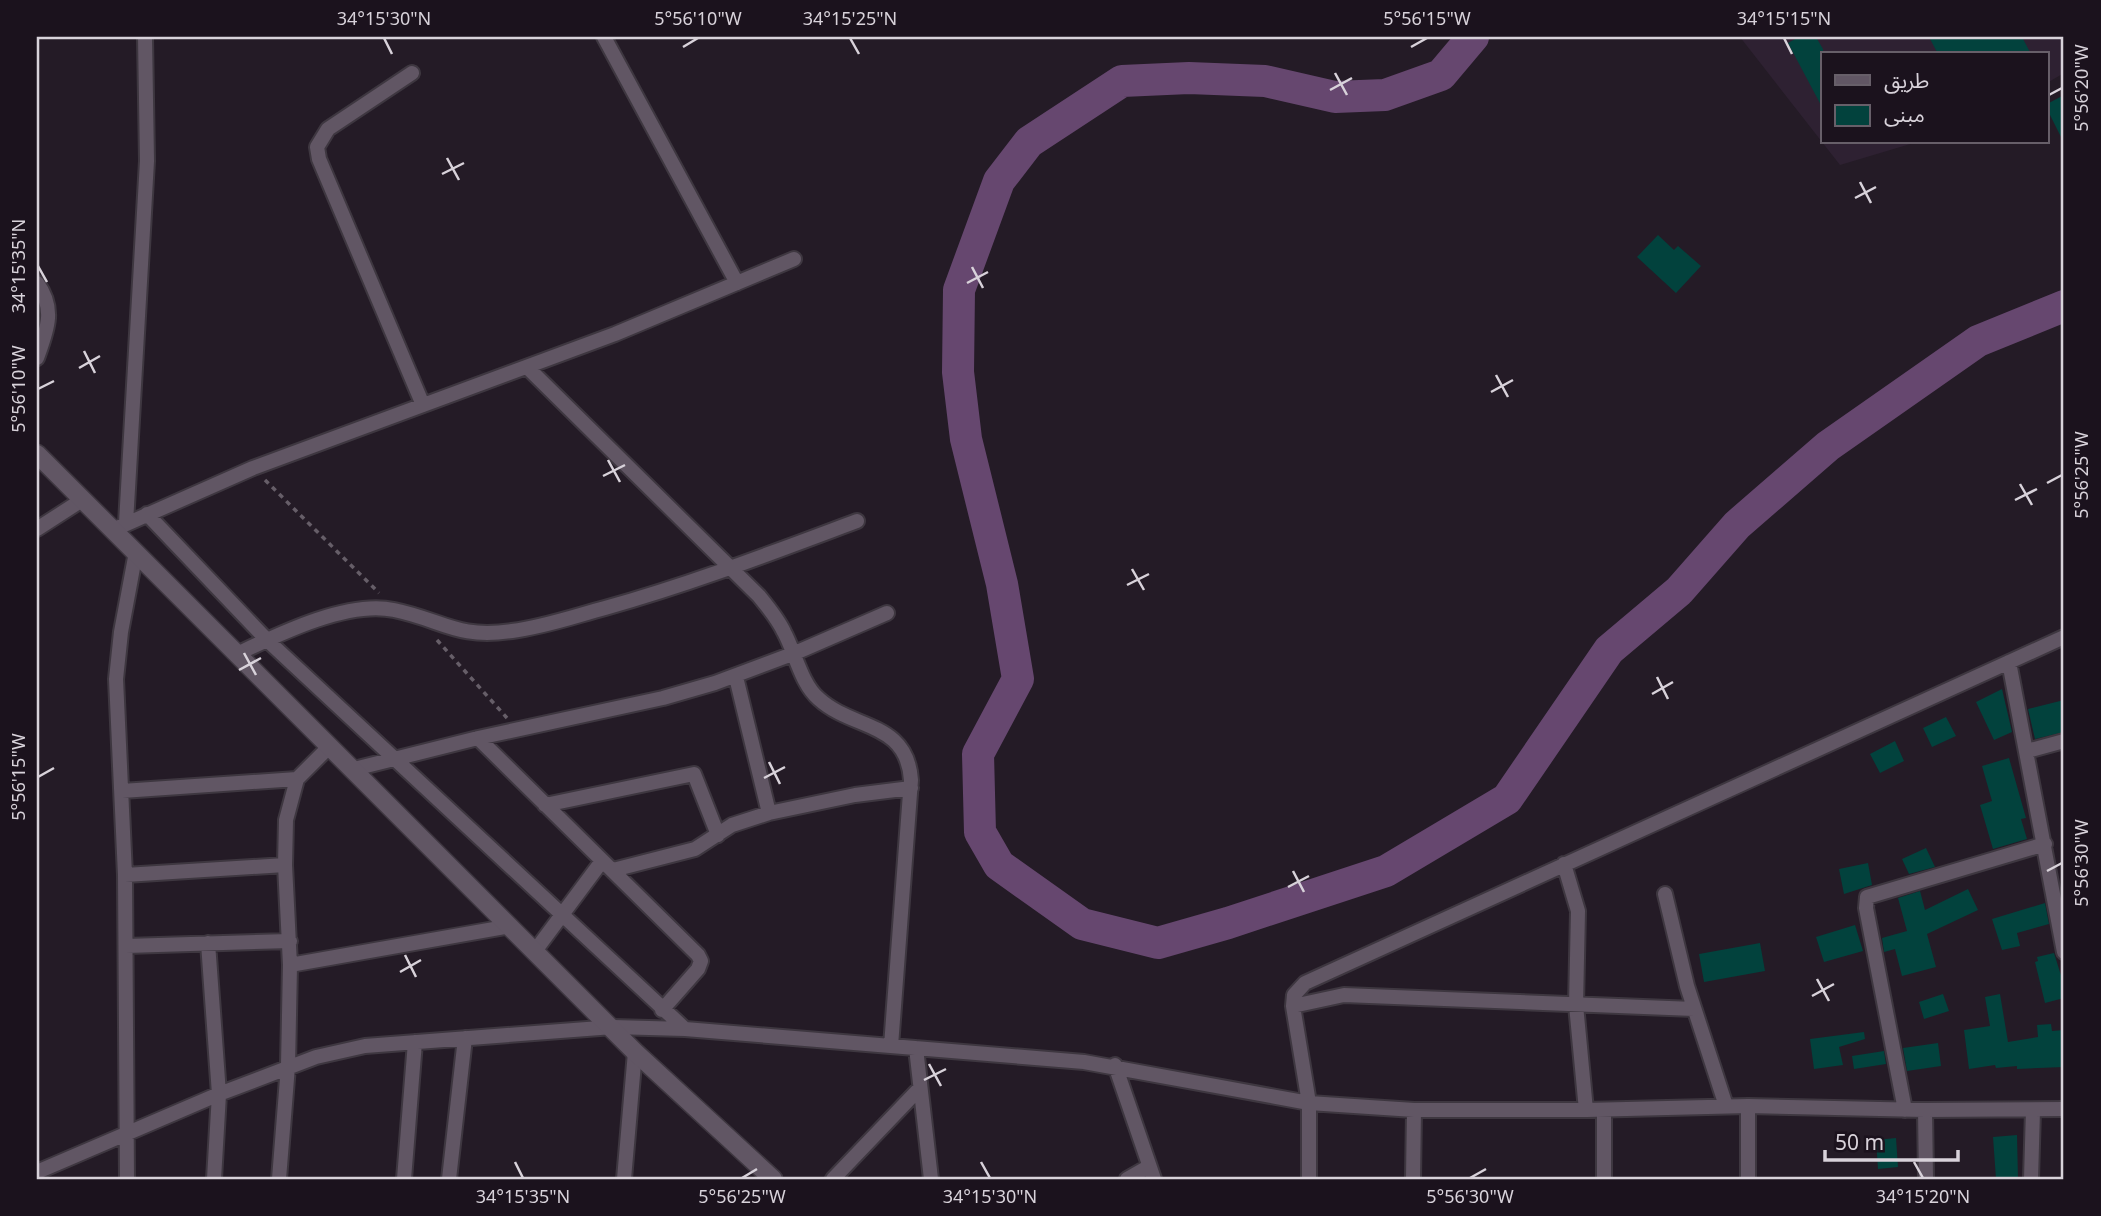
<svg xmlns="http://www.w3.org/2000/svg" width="2101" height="1216" font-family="'Noto Sans','Noto Sans Arabic',sans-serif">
<rect width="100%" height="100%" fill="#241b26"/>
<path fill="#2e2132" d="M1740,37h324v36l-17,10v-29h-224v88h94l-77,23z"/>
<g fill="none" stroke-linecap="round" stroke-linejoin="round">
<path stroke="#66476f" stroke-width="32" d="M1473,37l-32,38 -56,20 -50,2 -70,-16 -76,-3 -67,3 -93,61 -30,39 -40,109 -1,82 8,67 36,145 16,95 -40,75 2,78 19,33 83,59 76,19 70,-20 158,-52 121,-72 102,-149 70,-59 58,-66 91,-79 150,-105 86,-35"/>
</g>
<path fill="#02423d" d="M1799,37h17l7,12v60l-35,-66z
M1929,37h93l9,17h-93z
M2064,95v48l-17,-34v-5z
M1658,235l16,15 4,-4 23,20 -25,27 -39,-36z
M2002,689l10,43 -18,8 -18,-38z
M2064,700v32l-29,7 -7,-30z
M1946,717l10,19 -24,11 -9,-19z
M1895,741l9,20 -24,12 -10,-19z
M2009,758l17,60 -5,1 6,20 -34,10 -13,-44 12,-4 -10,-35z
M1926,848l9,19 -26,7 -7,-15z
M1868,863l4,22 -28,9 -5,-25z
M1968,889l10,21 -51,24 9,33 -34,9 -7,-27 -11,3 -2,-14 25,-7 -9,-33 22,-7 5,19z
M2045,903l4,21 -32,9 3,13 -18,4 -10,-31z
M1855,925l8,26 -39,11 -8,-25z
M1760,943l5,28 -61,11 -5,-28z
M2054,953l10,32v13l-19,5 -10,-41 3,-1 -1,-4z
M1943,994l6,17 -25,8 -5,-17z
M2000,994l8,48 30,-5 -1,-12 14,-1 1,7 12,-1v37l-47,2v-3l-21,2 -1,-3 -26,4 -5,-39 26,-4 -5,-29z
M1864,1032l1,7 -26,8 4,18 -29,4 -4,-30z
M1938,1043l3,23 -34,5 -4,-23z
M1884,1051l2,13 -32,5 -2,-13z
M2017,1135l1,44h-22l-3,-42z
M1896,1138l2,29 -20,2 -2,-29z"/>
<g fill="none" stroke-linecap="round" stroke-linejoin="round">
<defs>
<path id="minor" d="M604,37l133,246
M412,73l-84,56 -11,18 2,12 104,246
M37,283c19,26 10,47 0,75
M527,367l232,229c9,11 19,23 25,36 11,20 17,52 35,67 34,31 88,22 92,81l-20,266
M147,514l120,126 418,389
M126,523l21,-362 -2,-124
M37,529l45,-29
M115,529l138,-61 362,-134 179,-75
M237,654c42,-20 111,-54 157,-44 49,10 62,29 118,21 32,-4 63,-15 93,-23 86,-24 169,-56 252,-87
M2009,662l55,290
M736,677l33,136
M478,738l220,217 3,6 -3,8 -36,41
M2027,751l37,-10
M354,769l124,-31 185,-40 52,-15 80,-30 92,-40
M122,791l175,-12
M545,805l149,-31 24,61
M1564,864l14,47 -2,94 10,105
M285,865l1,-45 11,-41 33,-33
M613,870l82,-21 37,-24 37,-12 86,-18 56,-7
M125,875l160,-10 5,100 -2,101 -9,113
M1665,894l22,92 39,120
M208,943l11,151 -5,85
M126,946l164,-5
M535,951l67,-90
M290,965l221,-39
M1293,1006l51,-11 350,14
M916,1048l15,131
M1115,1065l39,114
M1905,1110l-39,-202 1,-11 178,-53
M1925,1110l1,69
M37,1172l182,-78 97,-37 49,-11 248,-19 72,2 399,33 225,41 105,7h172l162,-4 177,4 139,-1
M127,1179l-2,-304 -9,-196 5,-47 15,-80
M404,1179l11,-137
M449,1179l16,-141
M624,1179l11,-127
M833,1179l86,-90
M1127,1179l21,-12
M1309,1179v-76l-16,-97 1,-11 11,-12 759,-346
M1413,1179l1,-69
M1604,1179v-69
M1748,1179v-73
M2031,1179l2,-69"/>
<path id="tertiary" d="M37,454l598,598 138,127"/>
</defs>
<use href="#minor" stroke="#3e3740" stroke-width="18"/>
<use href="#tertiary" stroke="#3e3740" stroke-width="21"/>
<path stroke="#665e68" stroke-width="3.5" stroke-dasharray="5 5" stroke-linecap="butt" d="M265,480l114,113
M437,640l70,78"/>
<use href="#minor" stroke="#615664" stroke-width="14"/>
<use href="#tertiary" stroke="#615664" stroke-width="18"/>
</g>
<path fill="none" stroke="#d8d2da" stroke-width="2.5" d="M384,38l8,16M850,38l9,16M1784,38l8,16M683,47l15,-9M1411,47l16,-9M1335,73l12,22M1330,90l22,-12M2047,96l15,-8M447,158l12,22M442,174l22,-11M1860,182l11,21M1855,198l21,-11M38,266l9,16M972,267l11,21M967,283l21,-11M84,351l11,22M79,368l21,-12M1496,375l12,22M38,389l16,-8M1491,392l22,-12M608,460l12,22M603,476l22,-11M2047,483l15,-8M2020,484l12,21M2015,500l22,-11M1132,569l12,21M1127,585l22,-11M244,653l12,22M239,670l22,-12M1657,677l11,22M1652,694l21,-12M769,762l11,22M38,777l16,-9M764,778l21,-11M1293,871l11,21M2047,871l15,-8M1288,887l21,-11M405,955l11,22M400,972l21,-12M1817,979l12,22M1812,996l22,-12M929,1064l12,22M924,1080l22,-11M515,1162l8,16M981,1162l9,16M1914,1162l9,16M742,1178l15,-9M1470,1178l16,-9"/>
<rect width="2101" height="1216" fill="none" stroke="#1b121d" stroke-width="77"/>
<rect x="1821" y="52" width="228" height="91" fill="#1b121d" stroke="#675f69" stroke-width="2"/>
<rect x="1835" y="75" width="35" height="10" fill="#615664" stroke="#675f69" stroke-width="2"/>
<text x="1884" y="88" font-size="21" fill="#d8d2da">طريق</text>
<rect x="1835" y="105" width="35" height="21" fill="#02423d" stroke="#675f69" stroke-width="2"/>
<text x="1884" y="122" font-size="21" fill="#d8d2da">مبنى</text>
<path d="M1825 1150v10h133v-10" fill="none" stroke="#d8d2da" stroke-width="3.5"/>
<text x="1835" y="1150" font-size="21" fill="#d8d2da" stroke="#1b121d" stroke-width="5" paint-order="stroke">50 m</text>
<rect x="38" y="38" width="2024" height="1140" fill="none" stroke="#d8d2da" stroke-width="2.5"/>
<g font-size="18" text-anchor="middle" fill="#d8d2da">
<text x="384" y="25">34°15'30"N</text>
<text x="698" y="25">5°56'10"W</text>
<text x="850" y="25">34°15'25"N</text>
<text x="1427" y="25">5°56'15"W</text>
<text x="1784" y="25">34°15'15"N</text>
<text transform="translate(2082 88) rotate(-90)" y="6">5°56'20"W</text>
<text transform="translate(19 266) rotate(-90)" y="6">34°15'35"N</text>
<text transform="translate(19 389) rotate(-90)" y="6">5°56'10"W</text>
<text transform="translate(2082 475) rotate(-90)" y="6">5°56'25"W</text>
<text transform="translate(19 777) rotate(-90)" y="6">5°56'15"W</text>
<text transform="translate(2082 863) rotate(-90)" y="6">5°56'30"W</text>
<text x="523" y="1203">34°15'35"N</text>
<text x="742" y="1203">5°56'25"W</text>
<text x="990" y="1203">34°15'30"N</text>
<text x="1470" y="1203">5°56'30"W</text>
<text x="1923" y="1203">34°15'20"N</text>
</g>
</svg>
